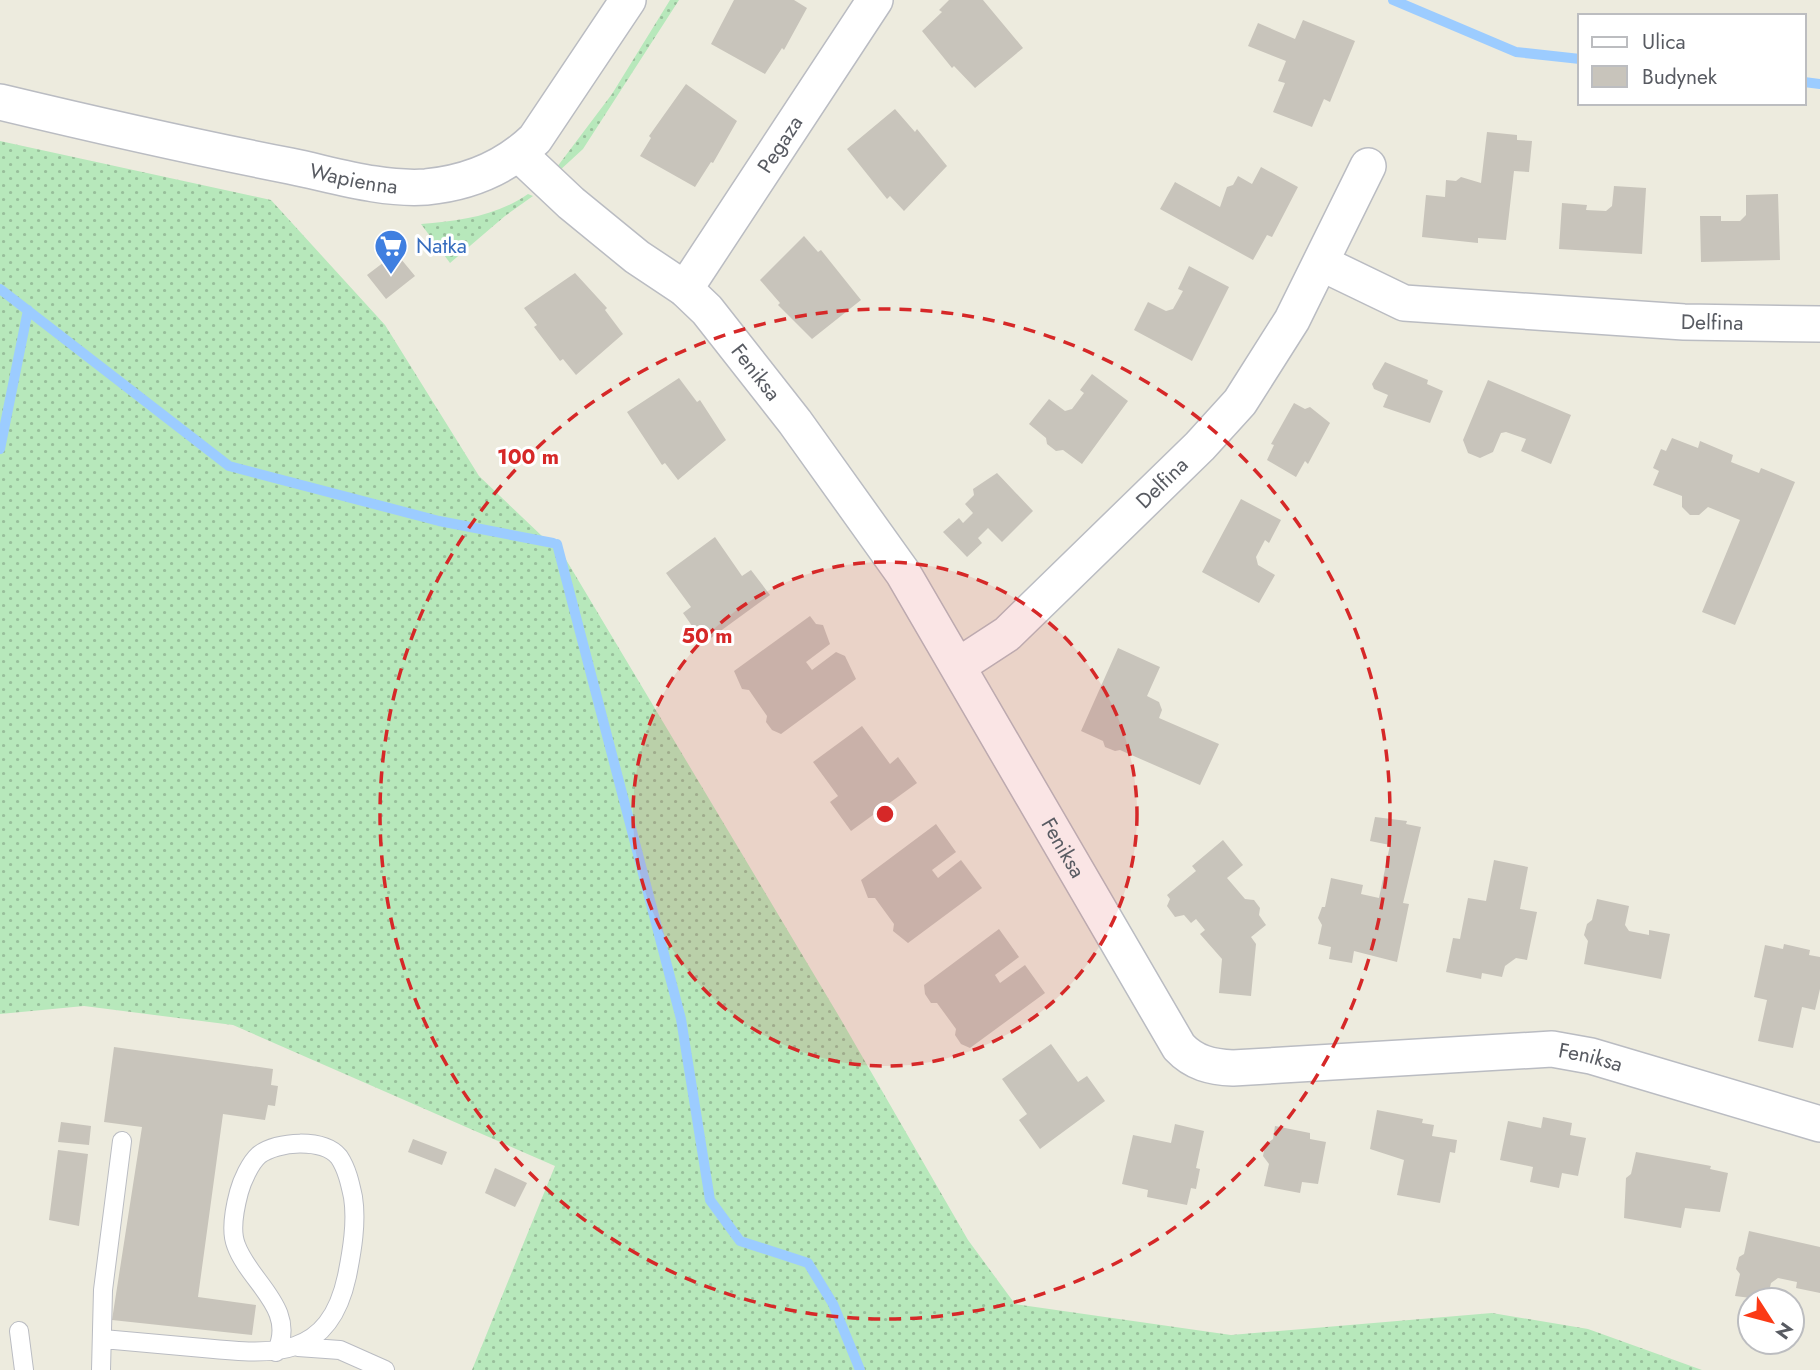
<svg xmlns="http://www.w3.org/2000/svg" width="1820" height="1370" font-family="Jost,sans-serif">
<defs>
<pattern id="grass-dots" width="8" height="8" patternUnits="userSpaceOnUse" patternTransform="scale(1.75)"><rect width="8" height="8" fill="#b7e8bb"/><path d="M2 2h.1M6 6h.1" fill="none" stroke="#98bf9b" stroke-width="1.8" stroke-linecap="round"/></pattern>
</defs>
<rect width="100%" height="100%" fill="#edebde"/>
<path fill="url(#grass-dots)" d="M670,0h9l-96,149 -25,23 -1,-5 55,-73z
M0,141l271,59 114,125 94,151 86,82 275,460 128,222 47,64 216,31 261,-22 96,16 114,41h-1230l83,-204 -322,-141 -149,-19 -84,8z
M528,194l5,2 -28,20 -55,47 -29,-39c38,-3 75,-8 107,-30z"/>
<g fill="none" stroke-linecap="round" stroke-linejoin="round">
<path stroke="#9cccff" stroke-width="10" d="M1393,0l123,52 64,7
M1804,82l16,2
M0,289l229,177 210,55 114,22
M0,449l28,-139
M557,544l124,475 29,181 30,41 68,22 25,41 27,66"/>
</g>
<path fill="#c8c4bb" d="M734,0h60l13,8 -23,42 -2,-2 -17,26 -54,-30z
M949,0h34l40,48 -48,40 -21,-22 -2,2 -30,-37 20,-19 -3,-2z
M1303,20l52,21 -25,61 -6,-3 -12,28 -39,-15 12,-29 -7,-2 8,-20 -38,-15 10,-23 37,16z
M686,84l51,37 -24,42 -2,-1 -16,25 -55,-31 11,-18 -2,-2z
M895,109l20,23 2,-3 30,37 -43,45 -14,-15 -3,3 -40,-50z
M1487,132l30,3v5l15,1 -3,31 -15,-1 -8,69 -28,-2v5l-56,-6 4,-42 19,2 1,-17 10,1 5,-4 20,6z
M1261,167l37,20 -26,50 -5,-2 -14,25 -93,-51 15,-27 45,25 7,-20 6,-2 5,-9 14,8z
M1614,186l32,2 -4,66 -83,-5 3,-46 25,2 -1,5 20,1 6,-5z
M1778,194l2,66 -79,2 -1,-46h21v5h19l6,-6v-20z
M804,236l14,16 3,-2 40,50 -49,39 -34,-34 2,-2 -20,-23z
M396,253l19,23 -29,23 -19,-24z
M1189,266l40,21 -37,74 -58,-31 14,-28 18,9 7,-2 10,-18 -5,-2z
M575,273l32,35 -2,2 18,24 -47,41 -13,-16 -3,2 -26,-34 3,-2 -13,-17z
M1385,362l43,18 -1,4 16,7 -13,32 -47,-16 5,-12 -14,-6 -2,-5z
M1092,374l36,27 -46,63 -19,-14 -7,1 -9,-7 -1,-6 -17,-14 20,-25 16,12 7,-2 12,-16 -4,-3z
M679,378l18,24 3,-2 26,40 -48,40 -13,-17 -3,2 -35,-53z
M1488,380l83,35 -20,49 -30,-13 5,-12 -20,-7 -5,1 -8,19 -13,6 -12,-5 -5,-13z
M1294,403l11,6 5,-2 20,16 -22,41 -3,-3 -9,16 -29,-17 7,-15 -3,-1z
M1672,438l26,10 2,-7 33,14 -2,7 28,11 2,-5 34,14 -60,143 -33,-13 38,-92 -32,-13 -9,8h-9l-8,-8v-11l-29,-11 6,-14 -6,-3 8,-19 5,2z
M997,473l36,38 -31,31 -14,-14 -10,10 4,5 -15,14 -24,-25 16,-14 4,5 10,-10 -8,-9 9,-9 -1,-6z
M1241,499l40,21 -12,23 -4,-3 -9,17 2,8 17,10 -16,28 -57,-31z
M715,537l27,39 9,-6 19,25 -66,48 -21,-30 8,-6 -25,-34z
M810,616l6,8 7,1 7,19 -24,18 6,8 24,-18 9,4 11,23 -75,55 -9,-4 -6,-8 1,-6 -18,-26 -7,-1 -8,-18z
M1118,648l42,19 -13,29 12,6 3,8 -3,8 60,26 -19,41 -80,-35 -5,1 -10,-4 -2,-6 -22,-10z
M862,726l28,38 8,-7 19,26 -66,48 -21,-29 8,-6 -25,-34z
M1375,817l32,4 -1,3 15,3 -18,76 6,1 -12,58 -43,-11 -2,12 -23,-4 2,-12 -13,-3 4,-19 -4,-7 4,-11h3l6,-29 32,7 -2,9 18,4 11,-53 -20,-4z
M936,824l20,28 -24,18 6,8 23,-18 21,28 -74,55 -15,-12 1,-7 -19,-26h-7l-7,-18z
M1223,840l20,25 -16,13 18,21 9,1 6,8 -1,7 7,10 -15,12 5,7 -5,52 -32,-3 3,-34 -22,-25 5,-4 -9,-11 -5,4 -7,-8 -9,2 -8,-11 3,-7 -3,-4 29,-24 -4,-5z
M1494,860l34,7 -8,42 17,3 -10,48 -11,-2 -11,8 -3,11 -20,-4 -1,6 -35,-7 7,-34 7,1 8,-41 18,3z
M1597,899l32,7 -4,19 4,6 20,4v-5l21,4 -9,45 -77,-15 4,-23 -4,-6 3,-11 5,-4z
M999,929l20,28 -24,18 5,8 25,-18 20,28 -75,55 -9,-4 -6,-9 1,-6 -19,-26h-6l-6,-9 -1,-9z
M1784,944l26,6 -1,5 11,2v32l-5,21 -13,-3 -9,41 -35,-7 9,-41 -13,-3 11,-52 18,4z
M1051,1044l27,38 9,-6 18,25 -65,48 -21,-29 8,-6 -25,-35z
M114,1047l159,22 -2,16 7,1 -3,20 -7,-1 -3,15 -42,-6 -25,183 58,8 -4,30 -140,-15 30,-193 -38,-5z
M1377,1110l46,9 -1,4 12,2 -2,11 25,4 -2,13 -5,-1 -10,51 -43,-8 7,-35 -34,-11z
M1543,1117l29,6 -2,12 16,3 -8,38 -16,-3 -3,15 -29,-6 3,-15 -33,-7 8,-39 33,7z
M61,1122l30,4 -2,19 -31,-3z
M1175,1124l29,7 -8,37 4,1 -4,20 -5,-1 -4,17 -40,-8 1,-7 -26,-6 11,-49 38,8z
M1275,1126l35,7v6l16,3 -8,42 -16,-2 -2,11 -36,-7 5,-22 -6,-8 2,-11 8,-6z
M413,1139l34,13 -5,13 -34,-13z
M58,1150l30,4 -9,72 -30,-6z
M1636,1152l75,14 -1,3 18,4 -8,39 -35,-4 -4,20 -57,-10 2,-40 5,-4z
M495,1168l32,15 -12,24 -30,-14z
M1749,1231l71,16v46l-24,-5 1,-6 -19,-4 -7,5 -4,17 -32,-4 5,-22 -4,-5 3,-12 5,-3z"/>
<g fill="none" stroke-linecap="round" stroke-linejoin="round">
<defs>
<path id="service" d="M19,1331l5,39
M103,1339c33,3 67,6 100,9 71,7 126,12 144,-72 5,-25 10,-54 6,-79 -3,-14 -6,-28 -14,-40 -16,-19 -62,-16 -80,-2 -9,8 -17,26 -20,37 -4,15 -9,38 -3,53 13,37 62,64 40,107
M298,1347l42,3 45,20
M101,1370l2,-80 19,-149"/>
<g id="minor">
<path id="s1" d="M0,102c96,23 193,45 290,64 44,9 91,24 136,21 42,-4 79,-19 109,-48l93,-139"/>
<path id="s2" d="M519,154l52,49 66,54 48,32 22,21 88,112 108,151 276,474c15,16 32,20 54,21l319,-19 39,7 229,68"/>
<path id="s3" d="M1321,263l83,40 280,19 136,2"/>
<path id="s4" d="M685,289l190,-289"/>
<path id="s5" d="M958,666l49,-32 193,-188 40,-44 52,-82 76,-154"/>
</g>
</defs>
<use href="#service" stroke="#babcc2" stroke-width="20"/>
<use href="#minor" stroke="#babcc2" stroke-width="38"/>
<use href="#service" stroke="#fff" stroke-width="18"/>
<use href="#minor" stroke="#fff" stroke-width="35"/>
</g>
<circle cx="885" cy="814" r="252" fill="#d62828" fill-opacity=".12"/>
<g fill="none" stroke="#d62828" stroke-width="3.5" stroke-dasharray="12 9">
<circle cx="885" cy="814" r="252"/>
<circle cx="885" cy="814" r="505"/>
</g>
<defs>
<symbol id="supermarket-pin" viewBox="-11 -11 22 30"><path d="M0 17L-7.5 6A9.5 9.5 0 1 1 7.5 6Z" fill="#3f7fe0" stroke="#fff"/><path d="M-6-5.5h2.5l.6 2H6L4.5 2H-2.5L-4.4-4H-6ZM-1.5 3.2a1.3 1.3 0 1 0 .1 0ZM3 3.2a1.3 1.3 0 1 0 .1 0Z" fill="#fff"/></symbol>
</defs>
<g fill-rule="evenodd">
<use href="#supermarket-pin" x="372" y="227" width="38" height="52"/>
</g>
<g text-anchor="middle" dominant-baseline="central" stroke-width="6" stroke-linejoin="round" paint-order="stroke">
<g font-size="21" fill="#585b62" stroke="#fff">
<text stroke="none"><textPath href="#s4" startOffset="173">Pegaza</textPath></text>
<text stroke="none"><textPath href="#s1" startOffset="362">Wapienna</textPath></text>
<text stroke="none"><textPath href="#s3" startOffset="401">Delfina</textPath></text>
<text stroke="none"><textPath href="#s2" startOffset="324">Feniksa</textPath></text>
<text stroke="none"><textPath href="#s5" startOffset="275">Delfina</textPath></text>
<text stroke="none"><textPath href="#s2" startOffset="891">Feniksa</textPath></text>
<text stroke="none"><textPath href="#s2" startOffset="1540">Feniksa</textPath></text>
</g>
<g font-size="21" fill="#366cbe" stroke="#fff" text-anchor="start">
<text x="416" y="246">Natka</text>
</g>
</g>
<circle cx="885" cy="814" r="10" fill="#d62828" stroke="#fff" stroke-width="3.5"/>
<g font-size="21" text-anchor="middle" font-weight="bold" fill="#d62828" stroke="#fff" stroke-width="6" stroke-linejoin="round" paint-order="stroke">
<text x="528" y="464">100 m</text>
<text x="707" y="643">50 m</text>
</g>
<rect x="1578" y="14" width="228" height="91" fill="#ffffff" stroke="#bcbdc0" stroke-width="2"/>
<rect x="1592" y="37" width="35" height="10" fill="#ffffff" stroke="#bcbdc0" stroke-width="2"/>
<text x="1642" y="49" font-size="21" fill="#585b62">Ulica</text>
<rect x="1592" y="66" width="35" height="21" fill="#c8c4bb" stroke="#bcbdc0" stroke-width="2"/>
<text x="1642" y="84" font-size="21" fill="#585b62">Budynek</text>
<g transform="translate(1771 1321) rotate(126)"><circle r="33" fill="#ffffff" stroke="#bcbdc0" stroke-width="2"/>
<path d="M0-5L12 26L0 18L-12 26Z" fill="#fb3a16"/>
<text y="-10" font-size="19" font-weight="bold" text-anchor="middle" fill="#585b62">N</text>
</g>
</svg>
